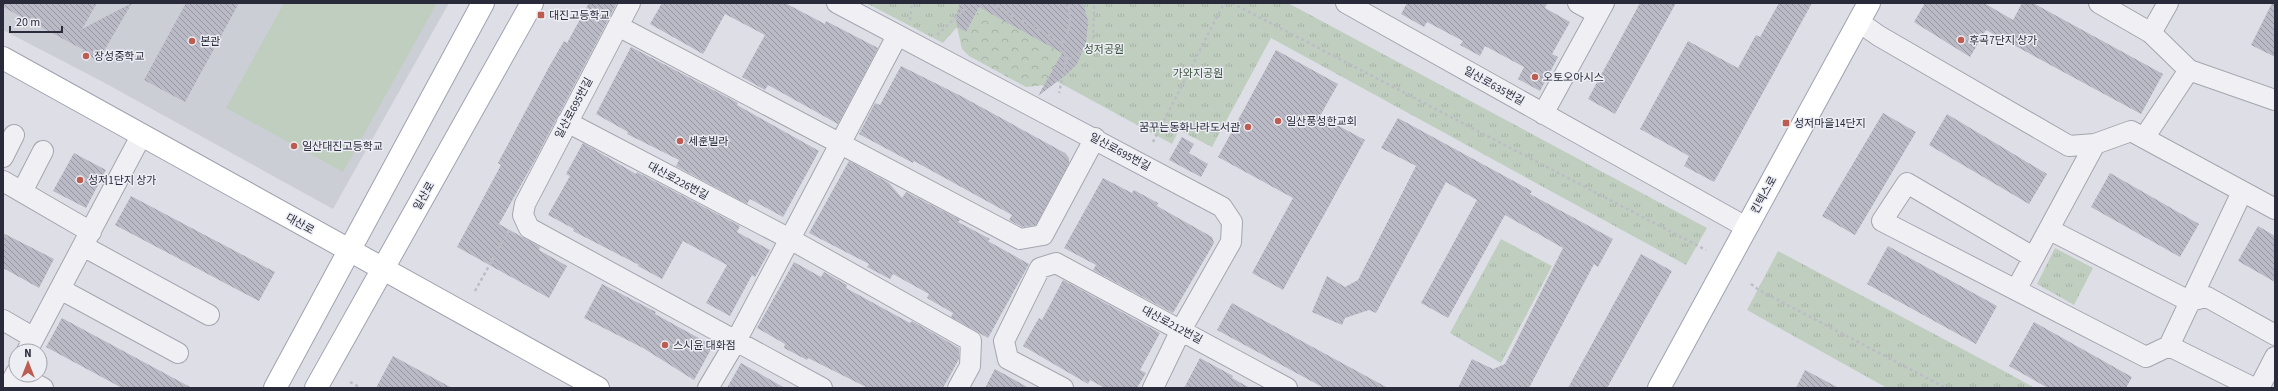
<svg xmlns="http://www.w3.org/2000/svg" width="2278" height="391" font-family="'Source Sans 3','Noto Sans KR',sans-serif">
<defs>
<pattern id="forest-crowns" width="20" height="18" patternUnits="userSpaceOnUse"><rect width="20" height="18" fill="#c0cec0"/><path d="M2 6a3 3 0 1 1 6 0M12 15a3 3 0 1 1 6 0" fill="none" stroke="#a5b1a6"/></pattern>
<pattern id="park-tufts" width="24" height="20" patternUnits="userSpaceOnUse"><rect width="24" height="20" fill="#c0cec0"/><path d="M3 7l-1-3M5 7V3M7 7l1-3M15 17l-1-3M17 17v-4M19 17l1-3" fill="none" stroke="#a5b1a6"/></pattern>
<pattern id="building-back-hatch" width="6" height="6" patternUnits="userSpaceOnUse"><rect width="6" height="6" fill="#b9bac5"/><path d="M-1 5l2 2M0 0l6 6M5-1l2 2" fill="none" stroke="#9697a1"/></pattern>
</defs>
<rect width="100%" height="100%" fill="#dedfe6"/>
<path fill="#ccced6" d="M3,3h446l-116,206 -230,-127 -100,-52z"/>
<path fill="#c0cec0" d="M284,3h153l-94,169 -117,-64z"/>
<path fill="url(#forest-crowns)" d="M985,10l72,40 3,7 -14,28 -20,2 -57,-31 -7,-7 -5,-22 9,5 10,-19z"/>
<path fill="url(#park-tufts)" d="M866,3h422l419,225 -21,37 -415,-227 -59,109 -33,-17 -7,14 -123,-67 11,-20 -3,-7 -72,-40 -9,3 -10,19 -9,-5 -14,16z
M1501,239l51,27 -51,97 -51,-30z
M2055,248l38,20 -19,37 -37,-21z
M1778,251l224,119 33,18h-148l-140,-78z"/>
<path fill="url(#building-back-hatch)" d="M3,3h94l-15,26 50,-26 -34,58 -16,-9 2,-2 -81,-43z
M186,3h53l-54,99 -41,-22z
M589,3h28l-81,155 -37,66 41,23 -1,3 28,16 -18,32 -92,-51 44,-82 -3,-2 51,-96 15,-26 3,2z
M662,3h123l40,21 1,-3 52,27 -40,76 -70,-39 -3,5 -23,-13 23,-42 -40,-21 -22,40 -53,-30z
M960,3h123l5,18 -2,22 -9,21 -11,11 -28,21 24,-43 -83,-46 -13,25 -9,-5 -1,-10z
M1407,3h140l-2,5 25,14 -18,32 6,3 -18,34 -22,-12 6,-12 -39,-21 -5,10 -20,-11 3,-4 -36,-19 -3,5 -23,-13z
M1640,3h36l-61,111 -27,-15z
M1779,3h33l-98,179 -30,-16 5,-10 -49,-27 48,-88 50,27 18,-33 4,2z
M1925,3h59l29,17 9,-17h11l130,71 -22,40 -155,-84 -16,27 -56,-35z
M2272,3h3v54l-24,-12z
M631,47l107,56 -1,2 82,46 -36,66 -33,-18 -3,5 -71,-38 3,-6 -52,-26 1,-2 -32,-18z
M1276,50l62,34 -18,32 45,24 -82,150 -31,-17 41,-75 -75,-41z
M901,66l60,30 104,57 4,5v5l-33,62 -14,2 -13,-7 3,-5 -98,-54 -1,2 -54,-29 16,-31 5,2z
M1883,113l33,19 -61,103 -33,-19z
M1947,114l100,60 -18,30 -100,-59z
M1398,118l134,73 -2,3 83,45 -15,28 -4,-3 -65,124h-71l14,-29 21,10 12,-5 58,-116 -58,-33 -57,103 -27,-15 56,-103 -31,-18 -70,131 -7,-3 -24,8 -3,7 -30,-13 15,-36 18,11 13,-7 58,-114 -35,-18z
M1182,137l12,7 -5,9 19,11 -7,13 -32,-17z
M583,143l53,31 1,-2 103,54 -3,6 33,18 -15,27 -3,-2 -22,41 -24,-13 21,-38 -44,-24 -21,38 -24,-13 1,-1 -66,-34 1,-2 -26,-14 22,-39 -4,-2z
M74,153l32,17 -20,38 -33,-17z
M849,161l40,22 13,15 4,-6 54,28 -2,2 32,17 -2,2 41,23 -41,74 -37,-21 2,-4 -26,-15 2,-4 -36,-20 -3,5 -23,-12 2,-3 -60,-31z
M2110,173l89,51 -19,33 -89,-50z
M1103,178l29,15 2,-3 24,13 -1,3 55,31 2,6 -41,70 -80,-43 3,-5 -32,-17z
M131,196l144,76 -16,29 -144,-76z
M2258,226l17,10v46l-37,-21z
M3,233l51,26 -15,29 -36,-20z
M1888,246l109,60 -21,38 -109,-60z
M1641,254l31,17 -65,117h-39z
M794,262l27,15 3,-5 23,13 -1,3 64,35 2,-2 47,27v11l-16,29h-75l-60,-30 -1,2 -23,-12 1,-4 -28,-16z
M1063,280l97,53 -20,37 6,3 -9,15h-32l-15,-8 -2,4 -65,-38 16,-28 3,2z
M602,284l54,28 -1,2 58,32 -19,34 -51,-32 -59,-30z
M1232,303l156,85h-64l-107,-58z
M62,318l130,70h-70l-76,-41z
M2034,322l98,55 -6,11h-78l-39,-22z
M393,356l59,32h-76z
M1200,358l33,18 -1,2 18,10h-66z
M741,363l44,25h-58z
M995,369l34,19h-44z
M1805,370l34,18h-43z"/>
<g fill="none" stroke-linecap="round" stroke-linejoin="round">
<defs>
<path id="minor" d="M630,3l-105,201 -2,11 6,13 293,160
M837,3l385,204 10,15 -1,20 -50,88 -28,58
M1346,3l400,224
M1578,3l20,11
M2099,3l52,30 38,37
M1859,22l20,14 190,110 26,-2 36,-13 144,78
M618,26l402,213 23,-4 52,-97
M2151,33l17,-30
M1543,114l61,-111
M567,122l223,117 181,102 -1,25 -12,22
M2144,138l45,-68 86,30
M3,157l11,-22
M3,181l88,51
M22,192l21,-41
M2050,230l139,71 18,-4 68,38
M83,246l126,69
M2033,257l-126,-74 -25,38 264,136 23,-11 73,-154
M60,289l118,64
M2016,290l79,-146
M3,320l31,18
M2169,346l85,42
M27,351l114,-215
M19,375l24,13
M8,388l8,-15
M708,388l28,-47 161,-305
M1063,388l-55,-29 -4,-18 36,-73 16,-5 231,125
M2259,388l16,-31"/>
<path id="major" d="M3,58l595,330
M275,388l208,-385
M316,388l216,-385
M1659,388l210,-385"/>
</defs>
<use href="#minor" stroke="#a4a5af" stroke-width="22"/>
<use href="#major" stroke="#9fa1b0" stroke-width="24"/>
<path stroke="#bcbdc4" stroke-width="2.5" stroke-dasharray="3 3" stroke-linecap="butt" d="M990,3l72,40 4,17 -7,33
M1232,3l474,247
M910,20l2,-17
M937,33l1,1 30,-28 9,-3
M1062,43c9,-15 10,-23 6,-40
M1066,60l16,-8 11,-10 1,-39
M1153,142l71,-139
M1751,284l8,6 187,98
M475,291l34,-61
M350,382l11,6"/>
<use href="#minor" stroke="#f0f0f4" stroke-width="20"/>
<use href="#major" stroke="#fff" stroke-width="22"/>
</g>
<g fill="#bd5c50" stroke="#edeef4" stroke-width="1.5">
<rect x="537" y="11" width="8" height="8" rx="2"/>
<circle cx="1961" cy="40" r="4"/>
<circle cx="192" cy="41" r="4"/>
<circle cx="86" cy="56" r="4"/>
<circle cx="1535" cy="77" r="4"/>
<circle cx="1278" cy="121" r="4"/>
<rect x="1782" y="119" width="8" height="8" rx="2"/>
<circle cx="1248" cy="127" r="4"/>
<circle cx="680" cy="141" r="4"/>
<circle cx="294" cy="146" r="4"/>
<circle cx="80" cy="180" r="4"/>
<circle cx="665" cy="345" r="4"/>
</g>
<g text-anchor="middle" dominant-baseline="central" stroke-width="3" stroke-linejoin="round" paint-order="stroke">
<g font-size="11" fill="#292b3a" stroke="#edeef4" text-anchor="start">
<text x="549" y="15">대진고등학교</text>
<text x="1969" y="40">후곡7단지 상가</text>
<text x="200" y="41">본관</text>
<text x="94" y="56">장성중학교</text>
<text x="1543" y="77">오토오아시스</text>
<text x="1286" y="121">일산풍성한교회</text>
<text x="1794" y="123">성저마을14단지</text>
<text x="1240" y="127" text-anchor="end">꿈꾸는동화나라도서관</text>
<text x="688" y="141">세훈빌라</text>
<text x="302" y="146">일산대진고등학교</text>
<text x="88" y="180">성저1단지 상가</text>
<text x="673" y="345">스시윤 대화점</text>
</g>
<g font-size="11" fill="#38543a" stroke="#edeef4">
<text x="1104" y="49">성저공원</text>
<text x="1198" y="73">가와지공원</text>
</g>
<g font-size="11" fill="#292b3a" stroke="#edeef4">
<text transform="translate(1494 86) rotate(29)">일산로635번길</text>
<text transform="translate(574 108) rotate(-62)">일산로695번길</text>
<text transform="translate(1120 152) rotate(28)">일산로695번길</text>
<text transform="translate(678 181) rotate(28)">대산로226번길</text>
<text transform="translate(1764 195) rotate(-61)">킨텍스로</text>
<text transform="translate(424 196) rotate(-60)">일산로</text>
<text transform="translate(300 224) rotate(29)">대산로</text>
<text transform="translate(1172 325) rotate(28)">대산로212번길</text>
</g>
</g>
<rect width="2278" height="391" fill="none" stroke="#292b3a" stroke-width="8"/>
<g transform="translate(28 363)"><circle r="19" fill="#edeef4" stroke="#9fa0aa"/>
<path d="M0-3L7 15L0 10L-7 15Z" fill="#bd5c50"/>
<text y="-6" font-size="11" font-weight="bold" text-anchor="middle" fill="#292b3a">N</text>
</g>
<path d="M10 26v6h52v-6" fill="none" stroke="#292b3a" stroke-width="2"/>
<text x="16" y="26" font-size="12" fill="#292b3a" stroke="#edeef4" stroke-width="3" paint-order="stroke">20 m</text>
</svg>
